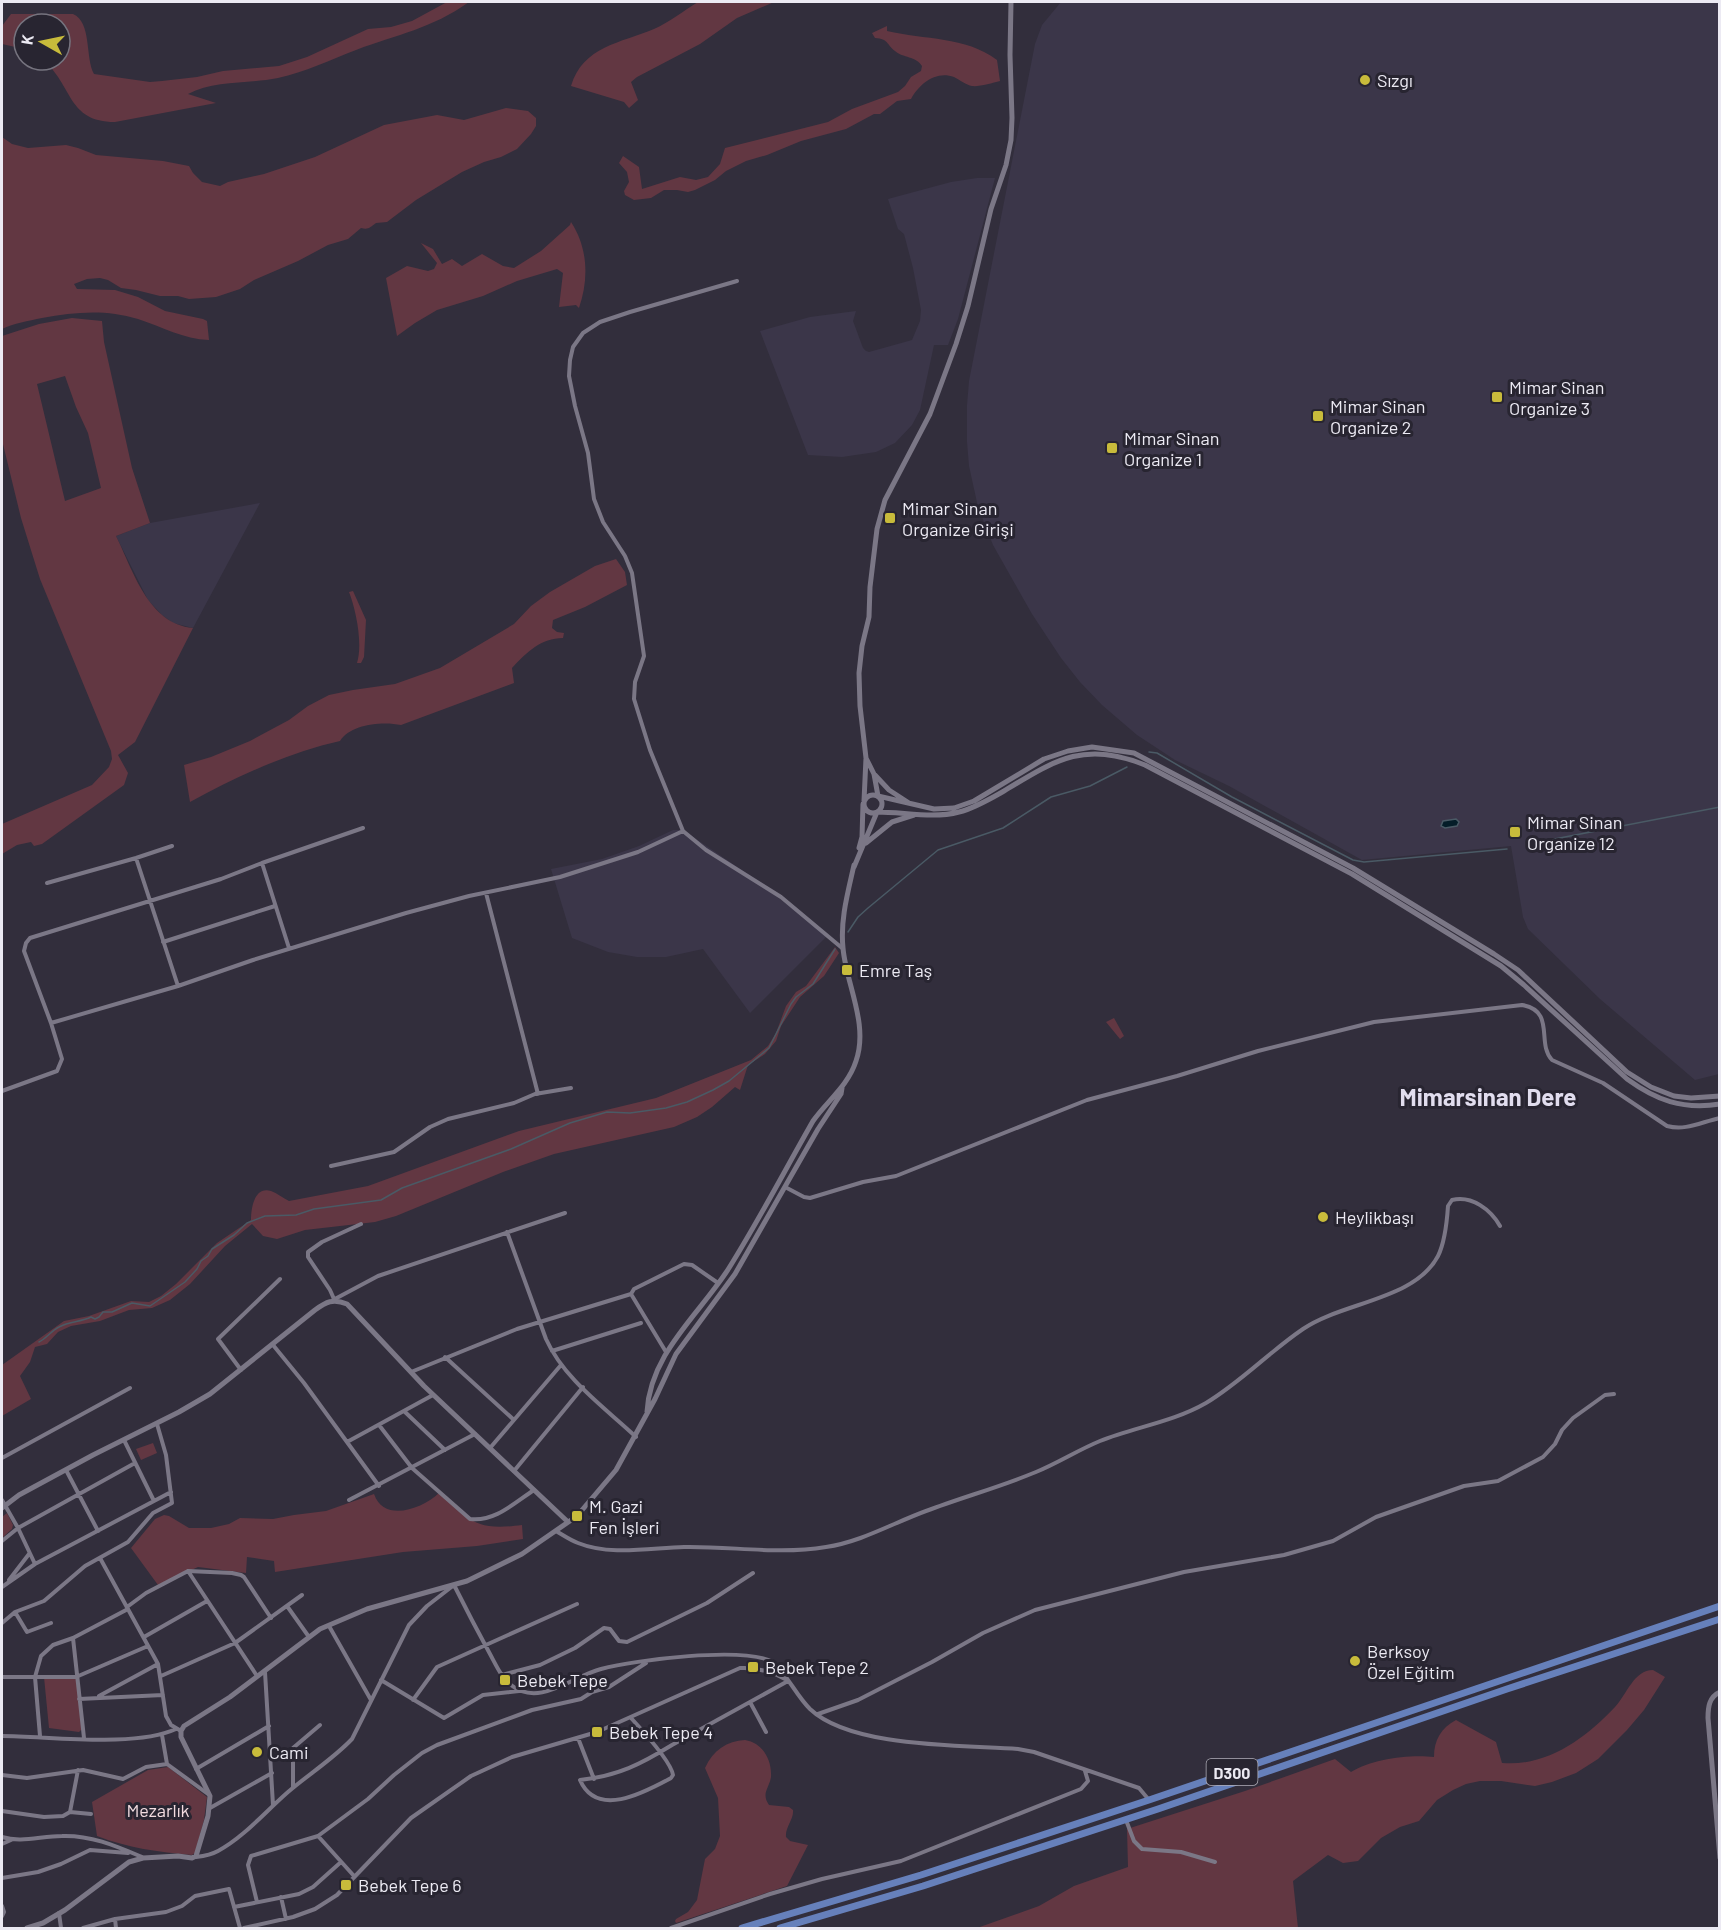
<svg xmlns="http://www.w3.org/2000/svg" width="1721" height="1930" font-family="Barlow,sans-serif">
<rect width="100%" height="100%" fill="#322e3c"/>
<path fill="#3b3649" d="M1061,2h658v1072l-24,6 -95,-81 -72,-70 -5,-12 -12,-71 -149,14 -133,-74 -54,-26 -38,-25 -35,-30 -22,-23 -19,-24 -29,-44 -39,-69 -15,-38 -9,-41 -2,-24v-37l2,-24 66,-337 7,-19z
M977,178h18l-37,141 -10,26h-14l-14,65 -8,15 -17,18 -19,9 -34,5 -34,-2 -48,-124 50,-14 46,-6 -3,10 10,27 3,3 3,1 43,-12 8,-19 1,-11 -8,-42 -9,-34 -6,-5 -10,-30 63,-17z
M260,503l-67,125 -20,-5 -11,-8 -14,-15 -32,-64 34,-13z
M673,830h10l72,49 72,57 -77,77 -47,-64 -37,8h-29l-29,-5 -36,-14 -21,-69 51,-10 37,-13z"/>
<path fill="#623742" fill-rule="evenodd" d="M447,2h22c-38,27 -71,32 -113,48 -26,10 -51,22 -78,28 -29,6 -64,2 -90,16l28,9 -101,19c-48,0 -42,-37 -72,-62h17v-36h-36v25l-22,-5v-18l9,-12h62c19,8 12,44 21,60l56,8 12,-1 35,-4 26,-6 56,-5 28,-9 61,-28 23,-2 21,-6z
M698,2h76l-37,16 -37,26 -63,33 -6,5 7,18 -9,8 -5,-6 -53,-16c12,-40 50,-43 83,-57 16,-7 29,-18 44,-27z
M887,26v5c38,9 78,5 110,29l3,21c-8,2 -21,6 -28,5 -6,-1 -12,-6 -18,-9 -18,-7 -35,7 -43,22l-14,2 -17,13h-6l-28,15 -45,12 -34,14 -21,6 -20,10 -11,9 -20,10 -7,2 -11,-2h-13l-13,8 -17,2 -9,-5 -1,-4 5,-9 -2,-10 -8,-9 4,-7 16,11 3,22 38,-12 16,3 12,-3 12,-13 5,-16 103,-26 24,-13 46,-17 7,-6 6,-9 10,-6 1,-5c-6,-10 -19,-8 -27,-15 -9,-7 -6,-12 -20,-13l-3,-5z
M506,108l22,3 8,7v8l-5,8 -14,15 -16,8 -17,5 -22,10 -46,28 -29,22 -11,1c-6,4 -7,7 -15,5l-13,11 -20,6 -30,16 -44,19 -14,9 -24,8 -27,2 -11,-3h-18l-24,-6 -15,-2 -13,-8 -8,-2 -13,1 -13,5 3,5 38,1 23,7 27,14 38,8 4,2 2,19c-26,-1 -46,-13 -71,-21 -33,-10 -63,-7 -96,-1 -14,3 -28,5 -40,11v-192l10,7 16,4 38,-3 12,3 18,7 67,6 26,5 4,7 9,9 18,4 8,-4 36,-8 51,-17 69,-32 53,-10 27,5z
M571,222c17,26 18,57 8,86l-3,-3 -17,2 4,-34 -6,-4 -40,12 -34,15 -46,14 -22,13 -18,13 -11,-58 21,-12 21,5 6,-2 3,-6 -16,-20 12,6 9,15 10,-5 10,7 20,-12 21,12 11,2 27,-17 29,-26z
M72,318l30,3 2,21 28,126 18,55 -34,13c17,34 32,88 77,92l-58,114 -17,13 10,18 -4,12 -82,59 -8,2 -3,-4 -14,3 -15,9v-30l90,-39 17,-18 3,-8 -1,-8 -71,-172 -19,-61 -19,-78v-104l37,-12zM65,376l11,31 12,26 13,55 -36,13 -28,-117z
M616,559l9,13 2,13 -42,22 -32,13 -1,8 5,4 7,1 -1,5c-22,0 -36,14 -51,30l2,15 -113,42c-18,-4 -51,-1 -61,16 -53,12 -102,35 -150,61l-6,-37 27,-8 39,-16 39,-21 19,-14 21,-11 24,-5 42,-6 45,-16 74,-44 17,-18 19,-14 45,-26z
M353,591l13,29 -2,37 -3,6h-4c6,-19 -1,-53 -8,-71z
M835,947l4,6 -15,23 -24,21 -19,29 -5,15 -11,13 -17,11 -8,25 -5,-3 -23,20 -15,10 -23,10 -120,27 -51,18 -107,44 -21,6 -70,8 -28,9 -14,-3 -11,-12 -27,22 -35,38 -20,16 -18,8 -23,2 -29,11 -29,5 -13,6 -11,12 -12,3 -5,15 -10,14 11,23 -29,17v-51l62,-44 25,-5 42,-15 18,1 12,-6 15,-12 41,-41 34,-23c0,-11 3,-34 20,-29 6,2 12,7 18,10l79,-15 151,-55 137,-33 95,-38 17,-14 8,-13 10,-27 10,-14 10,-6z
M1114,1018l10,18 -4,3 -14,-17z
M153,1443l4,10 -16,7 -5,-11z
M439,1493c33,29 37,38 83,32l1,14 -46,7 -74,6 -128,20 -1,-11 -27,-4 -1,16 -48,-6 -40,18 -27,-37 24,-29 9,-4 5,1 20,12h22l18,-4 11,-6 33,1 21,-4 32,-4 48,-17c10,29 48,15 65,-1z
M7,1513l6,12 -1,4 -10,9v-21z
M1653,1670l12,7 -21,33 -17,20 -29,29 -22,14 -24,9 -17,4 -34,-5h-21l-14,3 -13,6 -16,10 -18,21 -19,6 -19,11 -23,23 -15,2 -15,-8 -35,26 5,47h-321l62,-22 35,-20 54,-19 -1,-38 118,-38 90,-32 16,13c20,-13 59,-18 83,-15 0,-17 7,-29 22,-37l40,22 6,21c45,4 84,-25 113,-56 12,-13 19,-37 38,-37z
M44,1677l32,1 7,50 -4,4 -30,-4z
M745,1740c18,3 27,20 26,37 -2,12 -10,16 -2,28l20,2 4,3c1,9 -8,17 -7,27l4,4 18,4 -21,41 -111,37 -1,-2 1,-2 12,-7 9,-12 8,-41 10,-10 5,-13 -2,-38 -13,-30c8,-18 22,-27 40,-28z
M168,1767l39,30 -3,23 -9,33 -3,2c-34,-3 -64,-7 -95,-19l-5,-34 56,-32z"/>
<path fill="#041d28" stroke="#4a5a65" stroke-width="1.5" d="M1456,819l3,3 -2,4 -12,2 -4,-2 2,-5z"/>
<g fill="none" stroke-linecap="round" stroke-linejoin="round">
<path stroke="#4a5a65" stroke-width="1.5" d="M1149,752l8,1 75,44 121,63 11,2 143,-13
M1539,842l181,-35
M848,932l10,-15 10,-9 70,-58 65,-22 48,-31 39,-11 37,-19
M39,1342c8,-4 12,-11 20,-15 11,-6 22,-5 32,-10l4,2 4,-2 4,-5h9l20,-9 18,3 35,-24 12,-13 4,-8 7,-5 4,-7 22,-14 13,-12 18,-7 31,-1 18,-6 67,-9 21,-12 109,-39 59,-26 37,-11 23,1 36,-5 21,-6 26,-12 16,-9 40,-33 22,-44 5,-7 17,-13 22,-35"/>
<path stroke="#7b7786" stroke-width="4" d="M737,281l-107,31 -30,10 -17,11 -10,14 -3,13 -1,16 6,30 13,47 6,46 9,23 22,34 7,17 12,83 -9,26 -1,17 16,51 33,81 23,19 75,47 61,51
M262,863l101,-35
M47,883l89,-25 36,-12
M486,893l52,201
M163,942l112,-36
M178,986l75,-26 153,-47 63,-17 91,-19 78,-25 45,-21
M51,1023l-27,-72 2,-8 4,-5 191,-59 41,-16 27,85
M2,1091l55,-20 5,-12 -11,-36 127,-37 -42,-128
M331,1166l63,-14 36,-25 18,-8 66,-16 21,-9 36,-6
M785,1187l19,10 6,1 53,-16 33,-6 191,-76 90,-24 81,-25 116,-29 148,-17c34,6 14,38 30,55l51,23 64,43c19,5 34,-4 53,-8
M507,1232l39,107c18,40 58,68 90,98
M631,1294l35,58
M334,1299l-4,-9 -22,-33v-5l14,-10 39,-18
M333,1300l45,-24 187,-63
M273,1345l31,38 75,103
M552,1351l89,-28
M445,1357l69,63
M241,1370l-23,-31 62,-60
M411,1372l106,-43 114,-35 3,-5 50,-25 8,1 26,18
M405,1412l40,38
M379,1425l33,43 58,51c25,3 44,-16 64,-29
M124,1440l30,61
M347,1442l86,-47
M490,1448l71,-83
M2,1458l128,-70
M66,1470l32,61
M514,1471l69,-84
M2,1500l16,28 17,36
M349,1500l126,-66
M556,1531c7,4 14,9 22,12 32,13 72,5 106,4 47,-1 95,8 142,0 35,-5 67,-24 100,-36 37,-14 74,-24 110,-39 22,-9 42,-22 64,-31 35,-14 73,-19 106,-38 35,-21 63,-51 97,-74 39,-27 112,-29 135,-73 7,-14 9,-35 10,-50l4,-6c20,-5 39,10 48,26
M2,1541l16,-13 117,-65
M100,1558l58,106 8,52 5,9 10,6
M188,1571l69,105
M9,1580l20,-26
M2,1587l33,-23 136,-72
M287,1606l22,31
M127,1607l19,-14 42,-22 44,2 9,2 3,2 27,41
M15,1612l12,20 24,-9
M2,1623l13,-11 29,-11 41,-35 43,-24 25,-29 19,-10 -6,-48 -9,-31
M329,1626l42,74
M144,1637l63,-36
M73,1638l11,100
M265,1672l8,133
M502,1675l38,-10 35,-17 29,-20 6,1 9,12 8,1 80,-39 46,-30
M161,1676l74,-33 67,-48
M2,1677h74l72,-31
M381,1680l63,38 39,-23 36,-4
M99,1696l59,-32
M79,1699l84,-4
M413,1700l24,-33 140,-63
M750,1702l16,30
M818,1714l40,-14 74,-38 51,-29 52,-23 149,-38 100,-17 49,-14 43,-24 88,-31 34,-5 45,-24 12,-13 7,-14 11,-12 32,-23 9,-1
M631,1718c11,12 40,43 42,57l-2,3c-26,14 -74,41 -91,2 38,-4 61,-16 92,-35l116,-64
M162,1735l5,29
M2,1736c47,0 132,12 174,-7
M40,1736l-5,-59 6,-21 12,-11 20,-7 55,-29
M578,1738l16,41
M196,1769l73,-43
M2,1775l25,3 56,-8 40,9 23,-12 21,-3 41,30
M293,1787v-39l27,-23
M210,1808l62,-35
M2,1811l42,6 19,-1 7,-4 21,2
M70,1812l8,-42
M1126,1820l8,21 8,8 39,3 34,10
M318,1836l36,40
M2,1837c19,6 39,-1 60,-1 29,-1 54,10 80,21
M2,1844l9,-4
M196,1857c8,-1 15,-2 22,-6 26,-14 47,-39 70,-59 21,-18 45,-33 64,-53l57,-114 18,-19 27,-21c12,24 24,47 36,69 6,11 11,23 21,31 28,23 62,-9 90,-16 34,-9 142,-23 172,-7 15,14 23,33 37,47 41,39 152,36 208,40l16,3 105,36 10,12
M2,1878l36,-6 23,-8 29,-14 38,3
M281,1897l5,22
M257,1902l-9,-37 3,-9 67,-20 50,-37 26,-24 28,-22 15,-8 95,-35 49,-11 11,-7 17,-5 37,-24
M2,1906l2,6 -2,4
M234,1907l65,-13 14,-7 28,-25
M59,1913l2,15
M115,1919l1,9
M83,1928l32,-9 51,-7 16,-6 13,-10 34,-7 11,39
M244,1928l49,-11 22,-8 22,-14 74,-77 60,-42 41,-19 85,-25 143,-64c17,-1 30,3 45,11
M671,1928l99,-34 52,-15 79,-18 180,-72 7,-8 -3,-10"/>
<path stroke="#7b7786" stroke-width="5" d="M866,758l8,16 4,22 56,13 20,-1 20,-7 70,-42 24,-8 24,-4 42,6 219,115 141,86 24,16 109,102 24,15 23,9 17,2 29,-2
M875,775l14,15 20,13
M864 804a9 9 0 1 1 18 0a9 9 0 1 1-18 0Z
M864,801l2,-43 -6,-52 -1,-33 3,-27 7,-29 1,-30 7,-58 8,-29 45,-86 26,-70 12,-38 23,-97 15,-44 5,-25 1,-22 -2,-63 1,-53
M866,843l26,-21 22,-7
M859,848l3,-11 1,-33
M854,867l23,-55c27,0 56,7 82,0 16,-4 31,-13 45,-21 51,-31 81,-51 141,-26l207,109 149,92 23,19 103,94c29,21 55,31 93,25
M647,1412c3,-59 53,-98 82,-144 30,-48 56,-98 84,-147 14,-20 35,-35 43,-60 13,-37 -10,-77 -13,-113 -3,-28 5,-56 11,-83
M2,1508l17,-13 74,-40 86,-43 31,-18 105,-84c11,-8 18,-12 32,-6l77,82 144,136
M1720,1692c-11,5 -12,15 -12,26l12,140
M27,1928l16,-5 22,-13 64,-48 14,-4 35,-2 14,2 4,-2 12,-40 2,-20 -29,-59v-6l3,-5 46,-29 90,-68 47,-20 100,-28 55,-27 55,-38 39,-46 39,-71 21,-45 59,-80 83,-145 23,-35 1,-6"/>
<path stroke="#6680bb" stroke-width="7" d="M742,1928l179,-53 228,-75 571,-194
M780,1928l143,-42 235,-77 349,-120 213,-70"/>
</g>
<g fill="#c8bb3b" stroke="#282531" stroke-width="2">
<circle cx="1365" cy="80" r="6"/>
<rect x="1491" y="391" width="12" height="12" rx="3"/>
<rect x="1312" y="410" width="12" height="12" rx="3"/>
<rect x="1106" y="442" width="12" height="12" rx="3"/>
<rect x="884" y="512" width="12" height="12" rx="3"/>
<rect x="1509" y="826" width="12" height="12" rx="3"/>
<rect x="841" y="964" width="12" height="12" rx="3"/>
<circle cx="1323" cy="1217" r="6"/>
<rect x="571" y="1510" width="12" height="12" rx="3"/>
<circle cx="1355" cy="1661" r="6"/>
<rect x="747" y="1661" width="12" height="12" rx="3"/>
<rect x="499" y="1674" width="12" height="12" rx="3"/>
<rect x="591" y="1726" width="12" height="12" rx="3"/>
<circle cx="257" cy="1752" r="6"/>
<rect x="340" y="1879" width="12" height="12" rx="3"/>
</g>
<g text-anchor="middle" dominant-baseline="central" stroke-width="6" stroke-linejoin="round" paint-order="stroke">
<rect fill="#282531" stroke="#b1afb9" stroke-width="1.5" x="1206.5" y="1759" width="51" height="26" rx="4.5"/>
<g font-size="16" font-weight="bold" fill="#eceaf3">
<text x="1232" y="1772">D300</text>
</g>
<g font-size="18" fill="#eceaf3" stroke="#282531" text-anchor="start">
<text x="1377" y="80">Sızgı</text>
<text x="1509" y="387">Mimar Sinan<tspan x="1509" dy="21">Organize 3</tspan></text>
<text x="1330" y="406">Mimar Sinan<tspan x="1330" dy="21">Organize 2</tspan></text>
<text x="1124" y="438">Mimar Sinan<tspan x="1124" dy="21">Organize 1</tspan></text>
<text x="902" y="508">Mimar Sinan<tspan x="902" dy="21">Organize Girişi</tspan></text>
<text x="1527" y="822">Mimar Sinan<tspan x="1527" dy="21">Organize 12</tspan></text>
<text x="859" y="970">Emre Taş</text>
<text x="1335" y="1217">Heylikbaşı</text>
<text x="589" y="1506">M. Gazi<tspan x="589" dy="21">Fen İşleri</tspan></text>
<text x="1367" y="1651">Berksoy<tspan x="1367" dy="21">Özel Eğitim</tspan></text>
<text x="765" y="1667">Bebek Tepe 2</text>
<text x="517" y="1680">Bebek Tepe</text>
<text x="609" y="1732">Bebek Tepe 4</text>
<text x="269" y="1752">Cami</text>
<text x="358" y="1885">Bebek Tepe 6</text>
</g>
<g font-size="18" fill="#f2dce0" stroke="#282531">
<text x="158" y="1810">Mezarlık</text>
</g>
<g font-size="24" font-weight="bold" fill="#e1ddee" stroke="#282531">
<text x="1488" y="1096">Mimarsinan Dere</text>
</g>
</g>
<rect width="1721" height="1930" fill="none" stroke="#eceaf3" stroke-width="6"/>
<g transform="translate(42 42) rotate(279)"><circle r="28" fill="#282531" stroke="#76747f" stroke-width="1.5"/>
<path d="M0-4.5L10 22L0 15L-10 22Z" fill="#c8bb3b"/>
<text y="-9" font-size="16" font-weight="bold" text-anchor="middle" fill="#eceaf3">K</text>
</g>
</svg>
